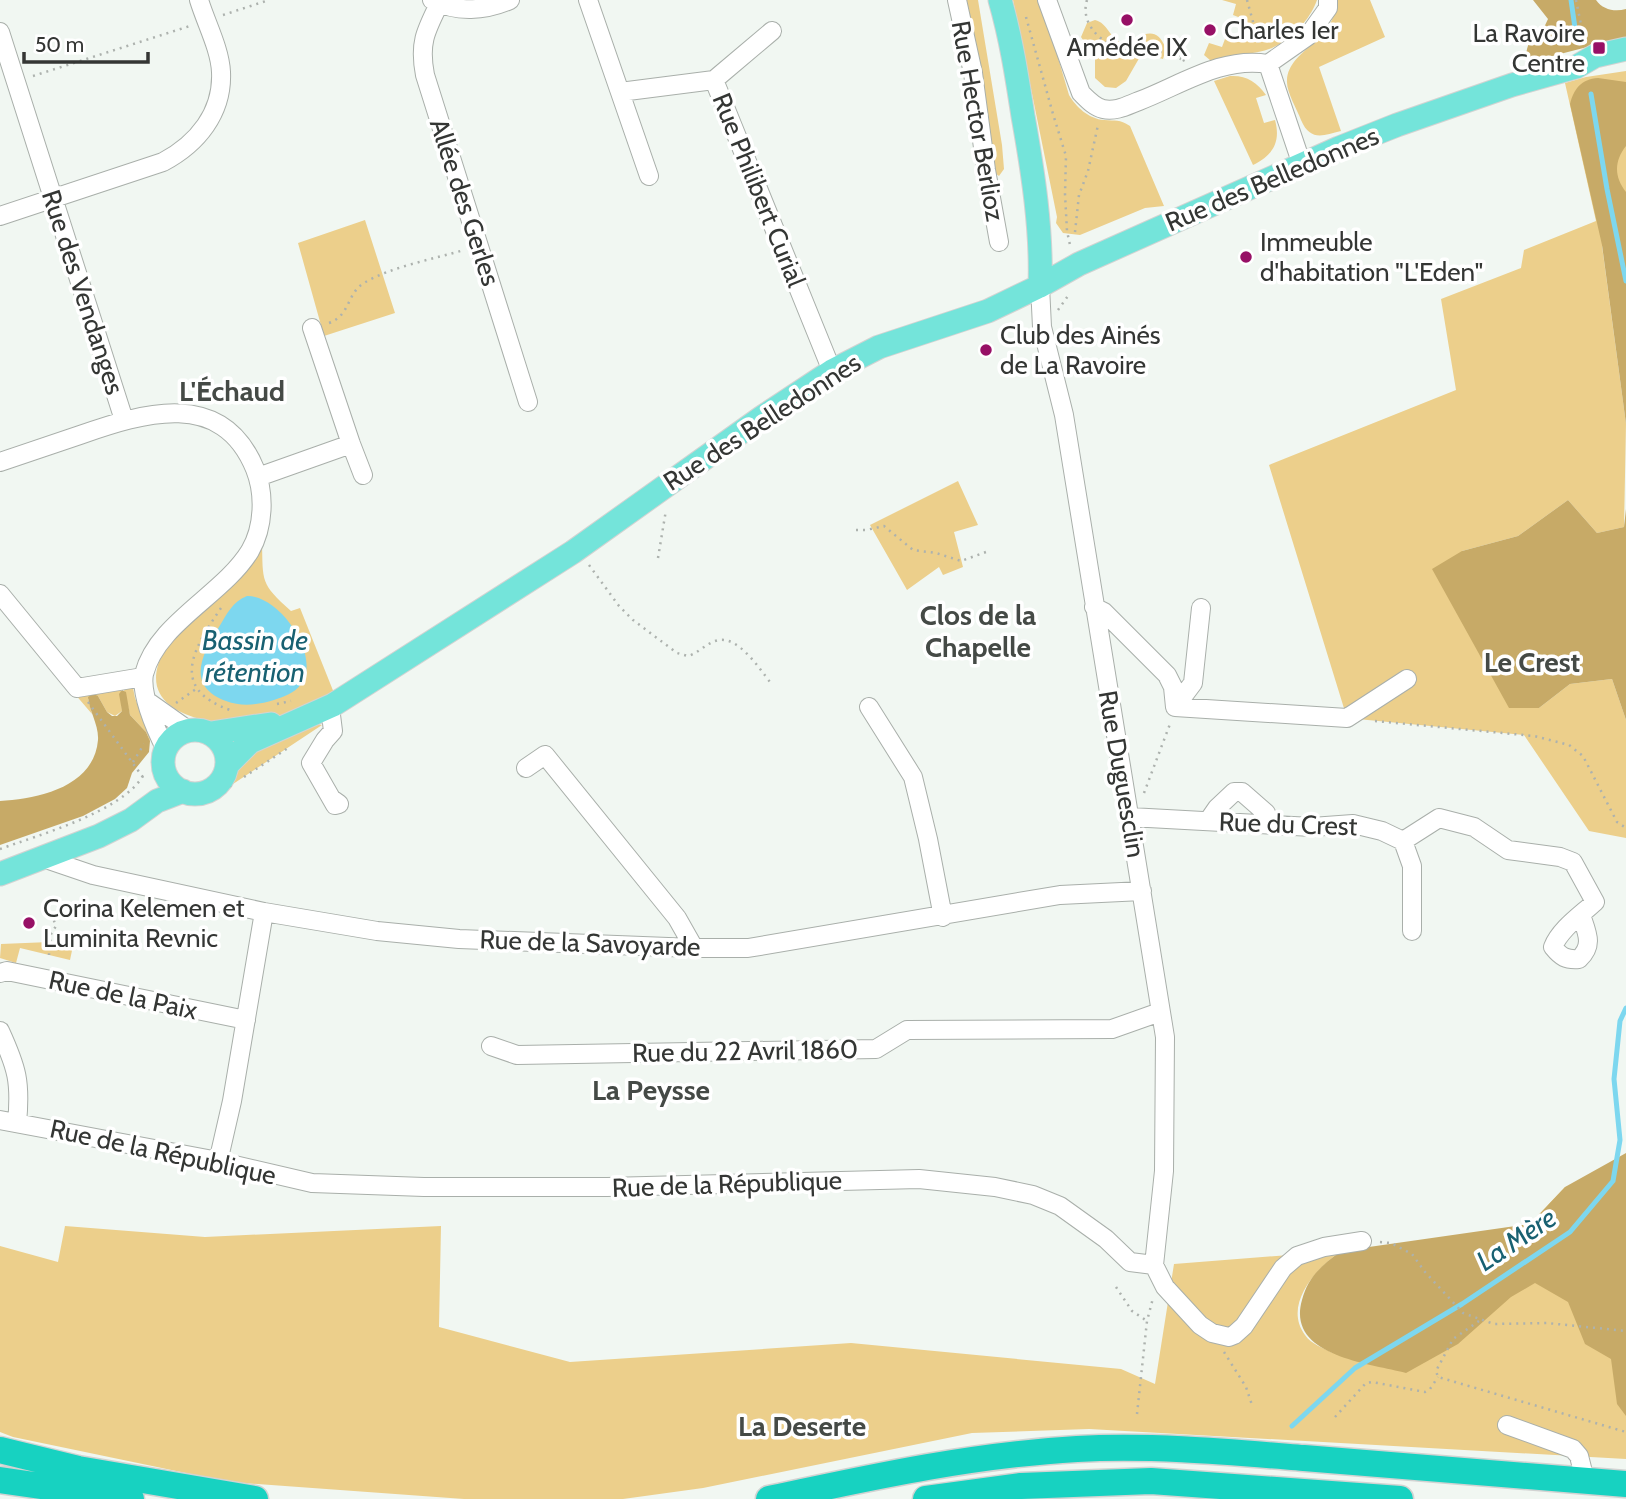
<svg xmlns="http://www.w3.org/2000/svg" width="1626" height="1499" font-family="Cabin,sans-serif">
<rect width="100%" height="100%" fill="#f1f7f2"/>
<path fill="#eccf8b" d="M965,0h13l24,145 2,24 -5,7 -4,-3 -18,-117z
M1013,0h28l28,95c7,12 20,24 35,25 12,1 15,-1 26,6l34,80 -19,2 -65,27 -17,-2 -7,-10 1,-6z
M1222,0h95c-7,20 -26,40 -45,48 -19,8 -42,5 -61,13l-7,-6 5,-12 13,4 3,-8 8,2 2,-6 5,1 6,-16 -13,-5 3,-11z
M1337,0h33l15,37 -66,30 22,64c-19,5 -31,10 -40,-11 -4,-11 -15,-28 -14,-40 2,-31 48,-38 50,-80z
M1095,20c13,3 14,18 27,23 18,-4 33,-22 44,6l-3,10 -17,-5 -5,1 -15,26 -10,7 -11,-1 -10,-9v-20l-14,-21 6,-14z
M1626,71v182l-24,-7 24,178 -2,103 -27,6 -29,-33 -50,36 -56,15 77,157 31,-24 42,-5 14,41v118l-37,-7 -65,-96 -177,-17 -78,-253 187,-75 -15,-91 80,-31 3,-18 72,-29 -31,-138 21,-6z
M1230,76c16,-1 27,6 36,19l-10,3 8,25 11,-3c6,22 -2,35 -22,45l-39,-84z
M365,220l30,93 -71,23 -26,-93z
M958,481l20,44 -24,7 9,35 -20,8 -4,-8 -32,23 -37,-65z
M262,542c1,40 -2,41 29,69l9,-3 34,85c-9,5 -19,12 -29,16 -15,5 -71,18 -86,16 -5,-1 -10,-4 -15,-5 -38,-9 -61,-30 -40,-69z
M132,683l3,15 15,38v5l-4,-9 -16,-17 -6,-25h-3l1,21 -7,5 -8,-4 -9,-16 -10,3 4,15 -18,-21z
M315,724l7,1 -95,63 17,-33z
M74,941l-4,19 -50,-12 -4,15 -16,-5 1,-14z
M1626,1178v281l-537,-30 -117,4 -269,55 -80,11h-159l-235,-17 -216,-45 -13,-5v-186l58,16 7,-36 140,11 236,-11 -2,101 131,35 281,-19 270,26 34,15 19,-120 167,-13c-23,16 -59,53 -36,84 6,9 18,13 28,18l197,-129 35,-37z"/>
<path fill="#c7aa67" d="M1533,0h63c7,10 19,12 30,9v28l-93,24 -7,-5c1,-11 3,-17 14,-20l8,-17z
M1598,78l28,4v64c-12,15 -12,31 0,46v232l-24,-179 -32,-141c4,-15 11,-25 28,-26z
M1568,500l29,33 27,-6 2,-18v211l-14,-41 -42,5 -31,24h-30l-77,-139 30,-18 56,-15z
M122,690l4,2 4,23 16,17 4,9 -1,11 -17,21 -5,15 -12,11 -32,17 -83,29v-44c38,-2 94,-14 98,-61 1,-15 -9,-29 -10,-43l5,-3 5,2 9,16 5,4h5l5,-5 -3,-17z
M1626,1153v263l-9,-12 -6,-45 -26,-15 -17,-42 -33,-19 -24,14 -53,47 -52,29c-38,-10 -120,-17 -104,-73 6,-23 20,-35 39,-49l189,-27 35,-37z"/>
<path fill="#7dd7ef" d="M247,596c33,-1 75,61 54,88 -6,9 -18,13 -27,16 -17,5 -32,7 -48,1 -41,-15 -24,-47 -7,-74 8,-13 13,-25 28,-31z"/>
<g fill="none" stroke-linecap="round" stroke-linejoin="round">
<path stroke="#7dd7ef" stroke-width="5" d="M1571,0l6,42
M1591,94l16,95 19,92
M1292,1426l63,-58 107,-64 108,-72 43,-51 7,-41 -6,-61 6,-58 6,-13"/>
<defs>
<path id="minor" d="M432,0c25,13 53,11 78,0
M588,0l61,176
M957,0l16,73 13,97 13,72
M1047,0l34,93c6,6 13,14 22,16 13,3 25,-4 36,-8 42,-16 83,-45 129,-37l34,101
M439,4c-14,28 -20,40 -14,71l103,327
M772,31l-58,49 118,291
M0,32l124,388
M1268,64l40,-28 20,-28v-8
M620,92l94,-12
M0,216l163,-54c34,-18 60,-49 58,-90 -1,-23 -15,-49 -22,-72
M1040,286l2,41 22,88 101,622 -1,134 -10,94 11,22 35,38 12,8 17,4 5,-2 10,-9 39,-58 14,-12 27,-9 38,-6
M312,328l39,116 12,31
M0,462c27,-9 54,-18 80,-27 63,-22 142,-47 175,34 10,25 9,58 -5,82 -27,44 -93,72 -106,123 -4,20 13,58 22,76
M258,477l93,-33
M0,594l77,94 66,-11
M1094,607l10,5 63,63 6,12 2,20
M147,701l41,29
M330,707l3,24 -8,9 -14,23 24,42 4,-1 -7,-5
M869,707l44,70 15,62 15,78
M1175,707l172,11 60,-39
M1175,707l18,-24 8,-75
M526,768l19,-13 132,163 17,30
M1130,817l182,10 41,-3 29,7 21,10 36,-23 35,9 34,23 52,7 13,5 22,40c-14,13 -35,27 -42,45 8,10 13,13 26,12 15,-14 8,-26 2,-44
M1208,821l9,-13 17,-16h8l24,21 5,12
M1403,841l9,25v65
M43,858l50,17 171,37 113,19 82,8 235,9h54l312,-53 82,-4
M0,973l7,-2 239,49
M0,1031c17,37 21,51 17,92
M491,1046l26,9 359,-6 31,-19 205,-1 48,-17
M0,1120l213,40 99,23 112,4h183l312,-8 76,8 38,8 27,11 46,33 24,23 24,3
M218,1162l14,-61 32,-189
M1507,1425l66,24 6,7 6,24"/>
<path id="major" d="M1000,0c11,38 17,77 23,116 10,56 19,114 17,170
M163 762a32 32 0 1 1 64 0a32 32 0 1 1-64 0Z
M211,733l60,-9
M227,765l23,-23 83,-37 240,-153 188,-134 71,-47 47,-24 109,-36 52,-25 39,-22 260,-116 58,-23 115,-40 64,-18 19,-11 31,-7
M0,874l99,-38 32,-16 26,-19 26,-10"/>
<path id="highway" d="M0,1450l78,19 177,30
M0,1480l131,19
M769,1499c103,-22 203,-44 308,-50 76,-4 152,3 227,9 108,8 215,17 322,26
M926,1499l95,-13 130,-5 249,18"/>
</defs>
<use href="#minor" stroke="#a9afaa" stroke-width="20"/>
<use href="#major" stroke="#d2d3d2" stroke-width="25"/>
<use href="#highway" stroke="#d2d3d2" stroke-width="29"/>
<path stroke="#adb2ae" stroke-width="2.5" stroke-dasharray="2 5" stroke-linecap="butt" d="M1087,0c-7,22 12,43 34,48 11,3 23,1 34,2 9,2 18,6 26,9
M1247,0l13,47
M1576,0l8,39
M223,15l46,-15
M1026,17l27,97 13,42 -1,38 2,37 3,14
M1181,41l-3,8 3,10 6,3
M33,76l157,-50
M1075,232l4,-37 9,-24 10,-46
M1058,310l12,-17
M329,323c21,-7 18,-30 35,-40 26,-16 70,-24 100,-33
M856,530h10l18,-4 29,24 23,3 25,8 25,-9
M658,558l8,-48
M589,565l30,41 14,14 44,33 11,3c11,-3 19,-14 31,-16 20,-3 40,28 51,42
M221,608c-27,40 -53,80 9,102
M88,702l57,78
M176,703l20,-14
M277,704l14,-3
M1375,721l159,15 35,9 14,11 34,66 9,6
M133,762l11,-18
M244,777l44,-29
M1144,793l26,-69
M199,804l33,-19
M0,849c39,-14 121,-37 143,-73
M45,914l6,-1 5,13 -5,8 -2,21
M1380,1242l11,1 21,11 13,18 38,41 31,11 53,-1 79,8
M1116,1287l16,24 15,10
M1479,1321l-26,18 -17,32 2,6 188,55
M1224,1352l22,35 6,18
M1137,1414l10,-93 6,-23
M1335,1417l31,-34 6,-1 53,10 5,-3 8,-12"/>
<use href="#minor" stroke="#fff" stroke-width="18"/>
<use href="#major" stroke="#74e4da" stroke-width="23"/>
<use href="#highway" stroke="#17d2c1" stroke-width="26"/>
</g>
<g fill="#971066" stroke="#fff" stroke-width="2.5">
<circle cx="1127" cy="20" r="7"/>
<circle cx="1210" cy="30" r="7"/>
<rect x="1592" y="41" width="14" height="14" rx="3.5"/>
<circle cx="1246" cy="257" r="7"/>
<circle cx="986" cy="350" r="7"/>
<circle cx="29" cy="923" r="7"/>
</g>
<g text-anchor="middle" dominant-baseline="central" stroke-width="7" stroke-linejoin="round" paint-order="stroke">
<g font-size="26" fill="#343634" stroke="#fff" text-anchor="start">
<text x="1224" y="30">Charles Ier</text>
<text x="1585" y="33" text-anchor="end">La Ravoire<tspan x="1585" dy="30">Centre</tspan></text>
<text x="1127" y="47" text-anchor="middle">Amédée IX</text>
<text x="1260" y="242">Immeuble<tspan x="1260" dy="30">d'habitation "L'Eden"</tspan></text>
<text x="1000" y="335">Club des Ainés<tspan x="1000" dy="30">de La Ravoire</tspan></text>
<text x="43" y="908">Corina Kelemen et<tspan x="43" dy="30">Luminita Revnic</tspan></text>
</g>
<g font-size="26" fill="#343634" stroke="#fff">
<text transform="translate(978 121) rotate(80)">Rue Hector Berlioz</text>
<text transform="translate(1272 179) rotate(-23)">Rue des Belledonnes</text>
<text transform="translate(759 190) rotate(68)">Rue Philibert Curial</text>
<text transform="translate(465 202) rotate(72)">Allée des Gerles</text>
<text transform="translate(83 292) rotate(72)">Rue des Vendanges</text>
<text transform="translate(762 422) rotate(-33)">Rue des Belledonnes</text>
<text transform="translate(1122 774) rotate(80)">Rue Duguesclin</text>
<text transform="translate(1288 824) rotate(2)">Rue du Crest</text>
<text transform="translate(590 943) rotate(2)">Rue de la Savoyarde</text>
<text transform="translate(123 995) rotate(12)">Rue de la Paix</text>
<text transform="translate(745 1051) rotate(-1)">Rue du 22 Avril 1860</text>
<text transform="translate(163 1152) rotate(12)">Rue de la République</text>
<text transform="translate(727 1184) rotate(-2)">Rue de la République</text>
</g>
<g font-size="28" font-weight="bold" fill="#454a46" stroke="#fff">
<text x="232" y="391">L'Échaud</text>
<text x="978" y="615">Clos de la<tspan x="978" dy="32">Chapelle</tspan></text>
<text x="1532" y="662">Le Crest</text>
<text x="651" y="1090">La Peysse</text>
<text x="802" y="1426">La Deserte</text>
</g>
<g font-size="28" font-style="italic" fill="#186172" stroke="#fff">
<text x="255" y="640">Bassin de<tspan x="255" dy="32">rétention</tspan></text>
<text transform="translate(1516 1239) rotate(-34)">La Mère</text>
</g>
</g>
<path d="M24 52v10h124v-10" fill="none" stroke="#343634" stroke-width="3.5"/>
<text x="35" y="52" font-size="21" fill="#343634" stroke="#ffffff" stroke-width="5" paint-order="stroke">50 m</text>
</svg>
